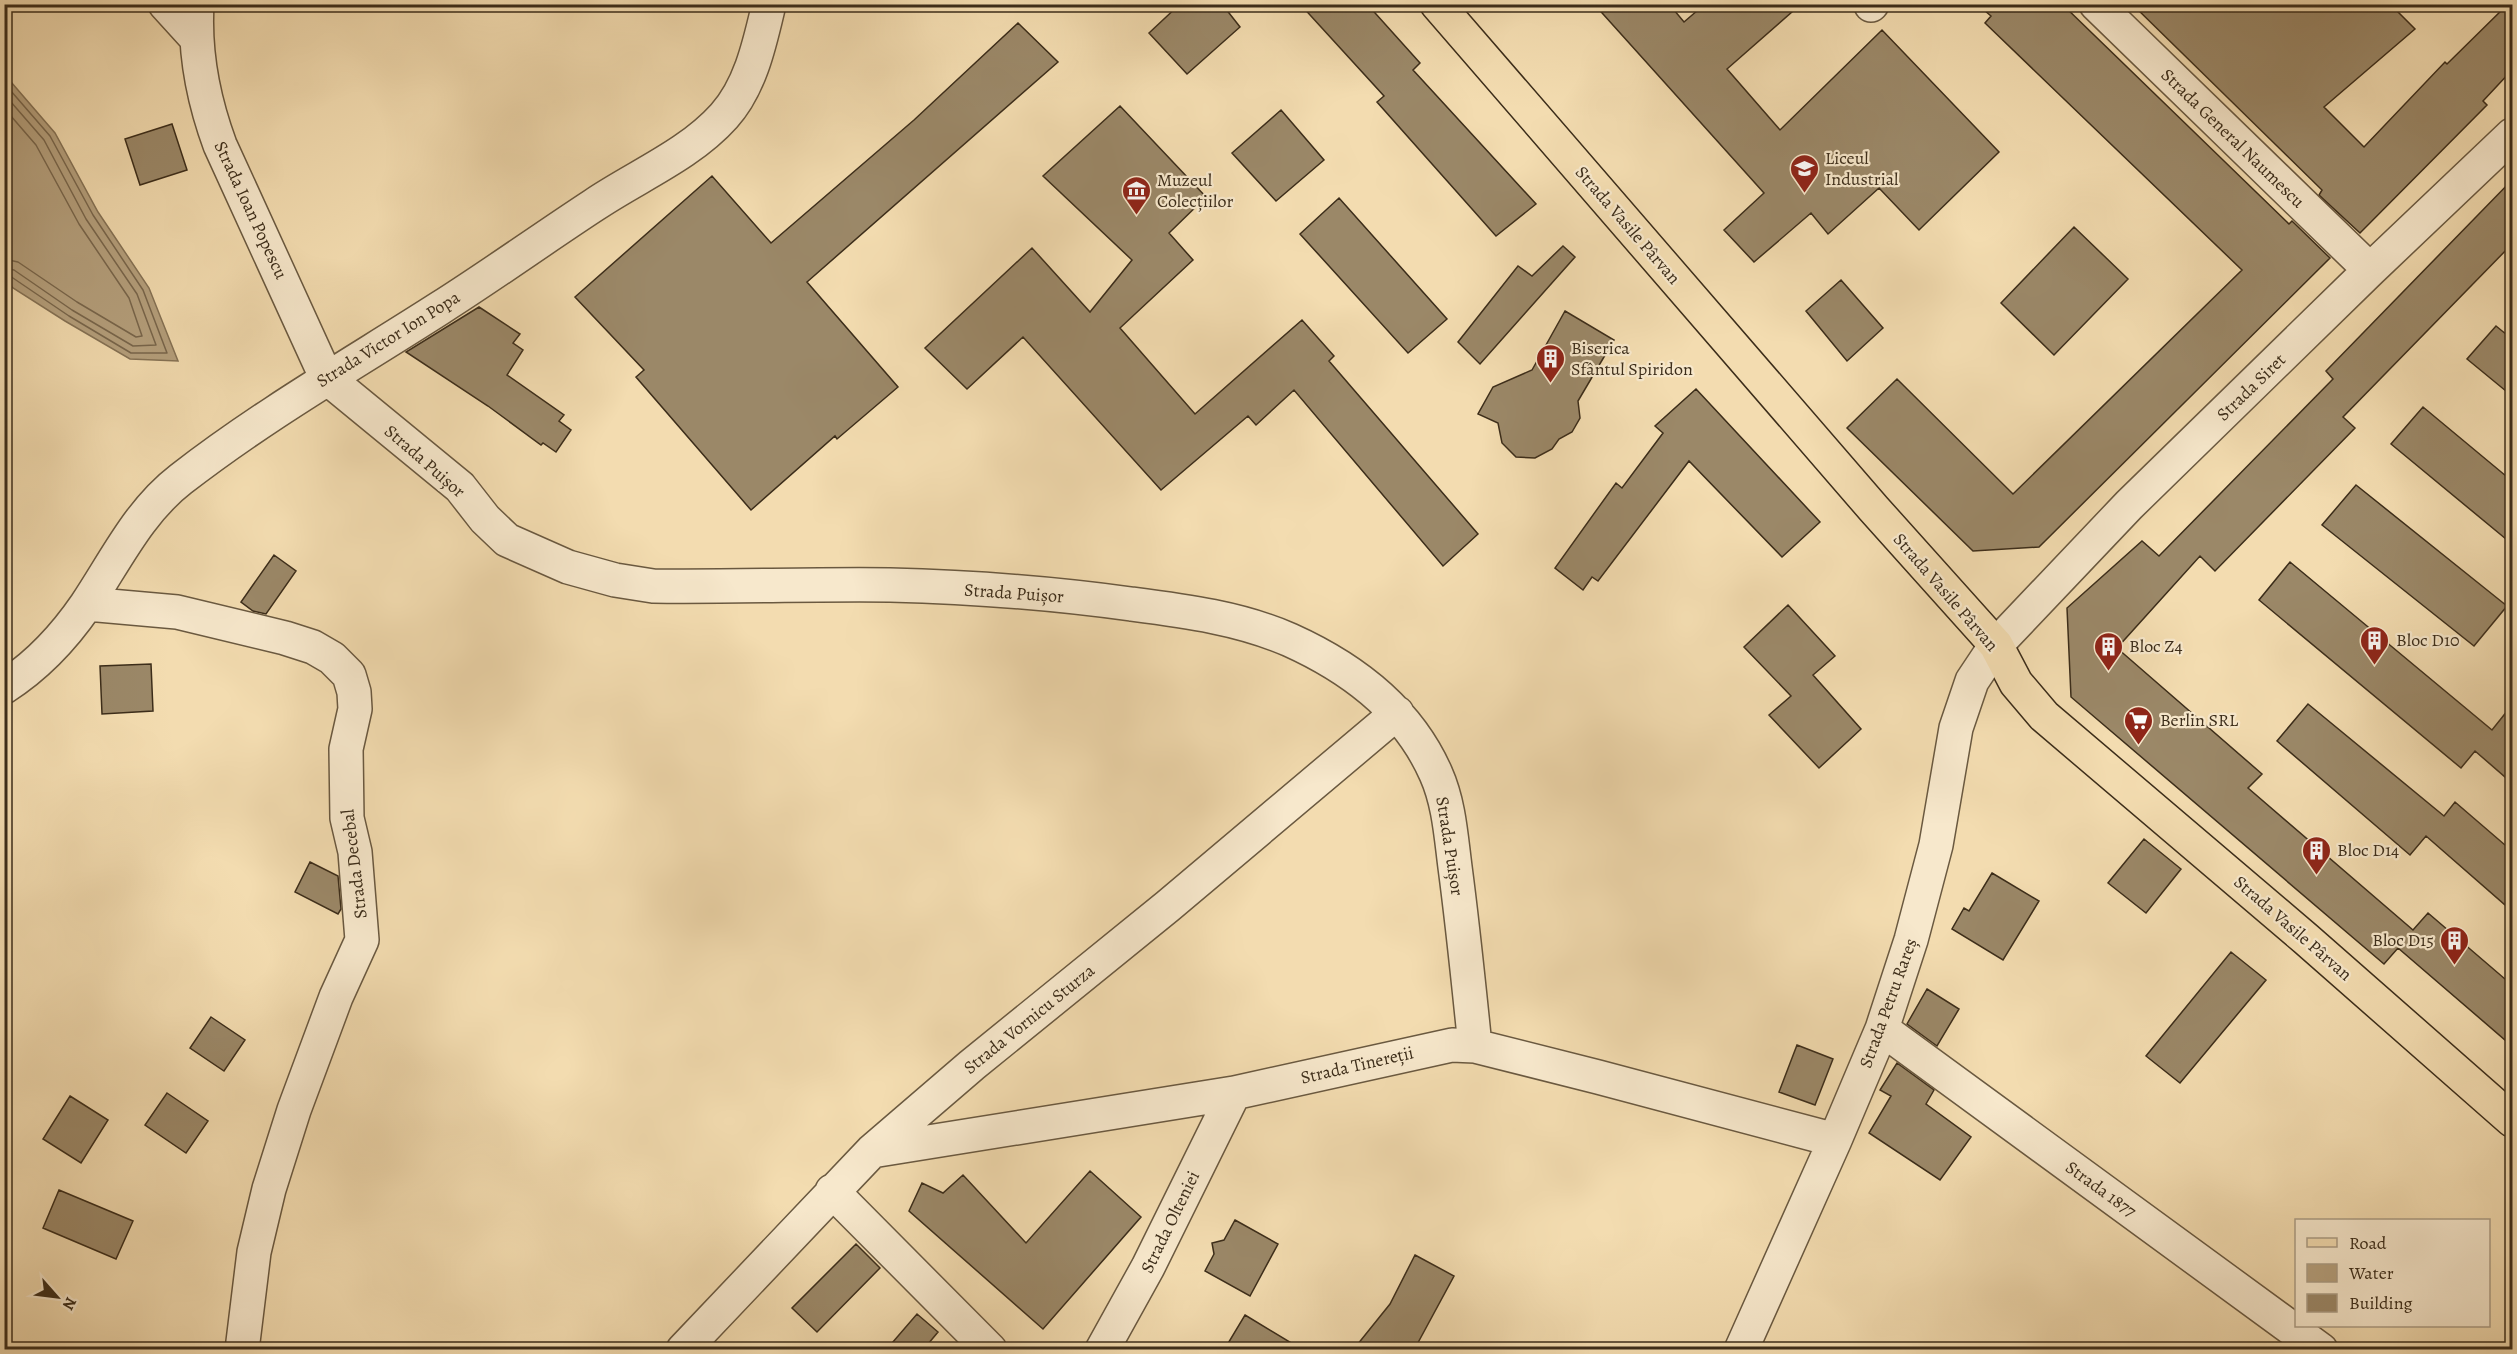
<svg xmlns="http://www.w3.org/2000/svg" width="2517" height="1354" font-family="Alegreya,serif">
<rect width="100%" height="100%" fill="#f3dcb0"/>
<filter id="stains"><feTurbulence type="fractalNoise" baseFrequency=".00333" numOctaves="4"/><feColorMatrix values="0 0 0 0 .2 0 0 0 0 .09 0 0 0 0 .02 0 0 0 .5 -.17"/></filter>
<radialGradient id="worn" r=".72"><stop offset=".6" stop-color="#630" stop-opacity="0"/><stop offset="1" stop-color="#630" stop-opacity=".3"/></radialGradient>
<path fill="#b5a07d" stroke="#857255" stroke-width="1.5" d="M5,75l50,58 43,79 51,76 29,73 -48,-2 -65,-38 -52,-33 -8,-9z"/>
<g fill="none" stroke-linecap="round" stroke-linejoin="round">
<path stroke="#78664c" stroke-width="1.5" d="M4,83l46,53 43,79 50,75 24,63h-36l-62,-37 -59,-40 -6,-1
M4,94l40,46 42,79 51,75 19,51 -23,1 -61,-36 -58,-40 -10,-2
M4,108l32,37 43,79 50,74 13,38 -6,1 -59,-35 -59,-40 -14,-3"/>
</g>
<path fill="#9b8868" stroke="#3c2d1a" stroke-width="1.5" d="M1180,4h42l18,23 -53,47 -38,-41z
M1300,4h67l53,59 -7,7 123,134 -40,32 -119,-134 7,-6z
M1594,4h75l15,18 21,-18h96l-74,65 53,61 102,-100 117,122 -80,78 -40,-42 -51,46 -17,-21 -57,49 -30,-32 40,-37z
M1977,4h85l227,220 3,-3 38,37 -291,289 -66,4 -126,-123 50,-49 116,115 229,-224 -257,-247 6,-7z
M2132,4h258l25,25 -91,78 40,40 81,-85 2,2 61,-60h4v66l-29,31 4,4 -127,128 -41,-38 3,-5z
M1018,23l40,39 -251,220 91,105 -61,52 -2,-3 -84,74 -115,-133 8,-7 -69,-73 137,-121 59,67 143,-123z
M1120,106l86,91 -37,36 24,27 -73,68 75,86 107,-94 32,36 -5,5 149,173 -35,32 -149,-176 -38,35 -8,-9 -87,74 -138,-153 -56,52 -42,-41 107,-100 58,64 42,-52 -89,-84z
M1281,110l43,50 -48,41 -44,-48z
M172,124l15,46 -47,15 -15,-46z
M2512,180v64l-169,173 12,11 -140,143 -15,-15 -83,92 145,126 -14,14 165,142 15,-17 84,72v61l-114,-98 -14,16 -313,-267 -4,-89 75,-67 17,15 174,-177 -7,-8z
M1339,198l108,121 -39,34 -108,-119z
M2074,227l54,52 -74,76 -53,-52z
M1563,246l12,11 -95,107 -22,-22 60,-76 14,10z
M1841,280l42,48 -36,33 -41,-50z
M479,307l41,27 -7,9 10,7 -16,25 57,40 -5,6 12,9 -15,22 -13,-9 -2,2 -53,-39 -82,-54z
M1565,311l49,29 -36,61 2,17 -8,14 -13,7 -7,10 -17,9 -19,-1 -14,-14 -4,-20 -20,-9 15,-27 39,-17z
M2496,326l16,13v57l-45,-37z
M1696,389l124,133 -38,35 -93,-96 -91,120 -6,-4 -9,13 -28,-22 61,-85 6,5 41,-55 -8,-7z
M2423,407l89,74v63l-121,-100z
M2356,485l151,121 -33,40 -152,-121z
M274,555l22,16 -30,43 -13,-3 -12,-9z
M2290,562l202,168 20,-25v78l-37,-32 -14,17 -202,-168z
M1788,605l47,51 -22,19 48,54 -42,39 -50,-53 22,-19 -47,-49z
M151,664l2,47 -51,3 -2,-48z
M2308,704l136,112 11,-14 57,49v60l-86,-75 -16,19 -133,-114z
M2144,839l37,30 -35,44 -38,-30z
M310,862l28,14 3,33 -3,5 -43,-22z
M1992,873l47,28 -36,59 -51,-31 12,-21 5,3z
M2231,952l35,28 -86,103 -34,-27z
M1927,989l32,20 -22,37 -30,-22z
M211,1017l34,23 -21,31 -34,-23z
M1797,1045l36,14 -18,46 -36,-13z
M1897,1063l37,27 -8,14 45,33 -31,43 -71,-47 22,-37 -11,-6z
M167,1093l41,28 -22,32 -41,-28z
M70,1096l38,24 -27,43 -38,-24z
M1090,1171l51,46 -98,112 -134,-118 13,-28 21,10 20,-18 63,68z
M59,1190l74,31 -17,38 -73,-31z
M1235,1220l43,24 -28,52 -45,-25 9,-17 -2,-11 12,-3z
M856,1244l24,24 -63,64 -25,-24z
M1415,1255l39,21 -40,74h-61l37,-46z
M917,1314l21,18 -15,18h-37z
M1245,1315l58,35h-79z"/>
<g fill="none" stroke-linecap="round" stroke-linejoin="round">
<defs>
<path id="minor" d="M165,4l30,33
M197,4c-3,50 6,95 23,141l106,232 134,110 25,32 22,21 61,27 47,13 38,6c79,1 158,-2 237,-1 81,2 161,8 241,19 54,7 109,14 159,36 62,28 118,70 146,134 13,29 15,62 19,93 8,60 14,120 20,179
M2096,4l274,266
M1871,5l1,-1
M87,604l90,8 108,26 28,9 19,11 17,17 5,17 1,17 -9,40 1,69 8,34 7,88 -26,57 -42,113 -25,79 -15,63 -12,98
M4,687c33,-21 60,-50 82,-82 29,-43 52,-93 95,-126 84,-65 170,-114 259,-171 52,-33 102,-69 154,-103 43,-29 95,-50 130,-89 27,-30 36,-74 45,-112
M1882,1029l439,321
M872,1151l362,-58 218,-48 23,1 123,31 237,63
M832,1191l158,159
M683,1350l189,-199 100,-86 196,-159 229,-193
M1102,1350l46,-83 86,-174
M1741,1350l94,-210 47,-111 29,-89 25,-95 20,-117 16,-47 24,-36 133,-140 241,-235 142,-135"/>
<path id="major" d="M1437,4l437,505 122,136 20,38 28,33 262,223 206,181"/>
</defs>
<use href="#minor" stroke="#6a5940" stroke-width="36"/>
<use href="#major" stroke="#3c2d1a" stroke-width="36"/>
<use href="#minor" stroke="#f7e8cc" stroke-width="33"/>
<use href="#major" stroke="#f3dcb0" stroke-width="33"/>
</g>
<defs>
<symbol id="school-pin" viewBox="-11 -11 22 30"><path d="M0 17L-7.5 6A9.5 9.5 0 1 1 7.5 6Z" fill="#8f2418" stroke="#f7e8cc"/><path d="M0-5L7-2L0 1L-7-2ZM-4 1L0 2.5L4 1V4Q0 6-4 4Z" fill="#fff"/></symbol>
<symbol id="museum-pin" viewBox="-11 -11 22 30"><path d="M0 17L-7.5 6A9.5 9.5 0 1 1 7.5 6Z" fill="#8f2418" stroke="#f7e8cc"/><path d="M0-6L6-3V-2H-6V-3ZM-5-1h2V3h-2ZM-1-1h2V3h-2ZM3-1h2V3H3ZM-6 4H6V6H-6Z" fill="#fff"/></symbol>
<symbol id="building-pin" viewBox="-11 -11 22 30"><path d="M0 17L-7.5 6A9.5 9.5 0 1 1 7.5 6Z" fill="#8f2418" stroke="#f7e8cc"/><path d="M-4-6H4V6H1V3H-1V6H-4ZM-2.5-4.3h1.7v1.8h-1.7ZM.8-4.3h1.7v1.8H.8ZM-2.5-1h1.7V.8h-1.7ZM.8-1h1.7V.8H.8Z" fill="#fff"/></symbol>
<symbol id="supermarket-pin" viewBox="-11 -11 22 30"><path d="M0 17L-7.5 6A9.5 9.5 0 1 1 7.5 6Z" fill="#8f2418" stroke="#f7e8cc"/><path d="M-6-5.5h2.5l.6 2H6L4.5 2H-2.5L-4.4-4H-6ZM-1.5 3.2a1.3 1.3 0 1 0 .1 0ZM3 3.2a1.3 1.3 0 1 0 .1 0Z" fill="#fff"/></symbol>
</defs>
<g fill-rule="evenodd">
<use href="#school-pin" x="1788" y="152" width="33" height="45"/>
<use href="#museum-pin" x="1120" y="174" width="33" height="45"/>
<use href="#building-pin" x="1534" y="342" width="33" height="45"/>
<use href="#building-pin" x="2358" y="624" width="33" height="45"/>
<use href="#building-pin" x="2092" y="630" width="33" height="45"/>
<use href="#supermarket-pin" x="2122" y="704" width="33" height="45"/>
<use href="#building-pin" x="2300" y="834" width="33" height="45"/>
<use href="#building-pin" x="2438" y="924" width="33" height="45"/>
</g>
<g text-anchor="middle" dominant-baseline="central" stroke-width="4.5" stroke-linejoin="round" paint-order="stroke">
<g font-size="18" fill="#3c2d1a" stroke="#f7e8cc">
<text transform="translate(2233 138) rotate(44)">Strada General Naumescu</text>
<text transform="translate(251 210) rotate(65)">Strada Ioan Popescu</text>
<text transform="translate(1628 225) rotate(49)">Strada Vasile Pârvan</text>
<text transform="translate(388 339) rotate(-32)">Strada Victor Ion Popa</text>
<text transform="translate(2251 387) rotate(-44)">Strada Siret</text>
<text transform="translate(425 461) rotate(41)">Strada Puișor</text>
<text transform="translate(1946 592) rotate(49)">Strada Vasile Pârvan</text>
<text transform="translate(1014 593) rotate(4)">Strada Puișor</text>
<text transform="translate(1450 846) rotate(81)">Strada Puișor</text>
<text transform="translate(354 864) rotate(-97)">Strada Decebal</text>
<text transform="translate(2293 928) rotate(41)">Strada Vasile Pârvan</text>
<text transform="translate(1888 1003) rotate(-70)">Strada Petru Rareș</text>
<text transform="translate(1029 1019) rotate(-39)">Strada Vornicu Sturza</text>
<text transform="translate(1357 1065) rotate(-13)">Strada Tinereții</text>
<text transform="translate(2101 1189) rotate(36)">Strada 1877</text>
<text transform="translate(1170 1222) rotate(-64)">Strada Olteniei</text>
</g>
<g font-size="18" fill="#3c2d1a" stroke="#f7e8cc" text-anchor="start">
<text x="1825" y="158">Liceul<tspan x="1825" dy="21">Industrial</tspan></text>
<text x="1157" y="180">Muzeul<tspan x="1157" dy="21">Colecțiilor</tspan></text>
<text x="1571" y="348">Biserica<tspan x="1571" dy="21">Sfântul Spiridon</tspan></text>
<text x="2396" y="640">Bloc D10</text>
<text x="2129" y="646">Bloc Z4</text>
<text x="2160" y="720">Berlin SRL</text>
<text x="2337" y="850">Bloc D14</text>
<text x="2434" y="940" text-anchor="end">Bloc D15</text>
</g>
</g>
<rect width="2517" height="1354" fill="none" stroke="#f3dcb0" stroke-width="24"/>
<rect x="6" y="6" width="2505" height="1342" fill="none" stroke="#3c2d1a" stroke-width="3"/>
<rect x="12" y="12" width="2493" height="1330" fill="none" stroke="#3c2d1a" stroke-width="1.5"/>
<rect x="2295" y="1219" width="195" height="108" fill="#f7e8cc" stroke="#ac9d85" stroke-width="1.5"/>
<rect x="2307" y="1238" width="30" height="9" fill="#f3dcb0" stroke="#ac9d85" stroke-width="1.5"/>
<text x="2349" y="1249" font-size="18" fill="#3c2d1a">Road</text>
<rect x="2307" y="1264" width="30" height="18" fill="#b5a07d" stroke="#ac9d85" stroke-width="1.5"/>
<text x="2349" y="1279" font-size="18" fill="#3c2d1a">Water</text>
<rect x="2307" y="1294" width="30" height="18" fill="#9b8868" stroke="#ac9d85" stroke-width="1.5"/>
<text x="2349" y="1309" font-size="18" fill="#3c2d1a">Building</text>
<g transform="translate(57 1297) rotate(118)" stroke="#f7e8cc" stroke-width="4.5" paint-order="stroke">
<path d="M0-4.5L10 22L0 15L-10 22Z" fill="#3c2d1a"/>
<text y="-9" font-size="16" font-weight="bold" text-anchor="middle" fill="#3c2d1a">N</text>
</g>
<rect width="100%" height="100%" filter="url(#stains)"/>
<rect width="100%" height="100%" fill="url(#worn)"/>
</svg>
